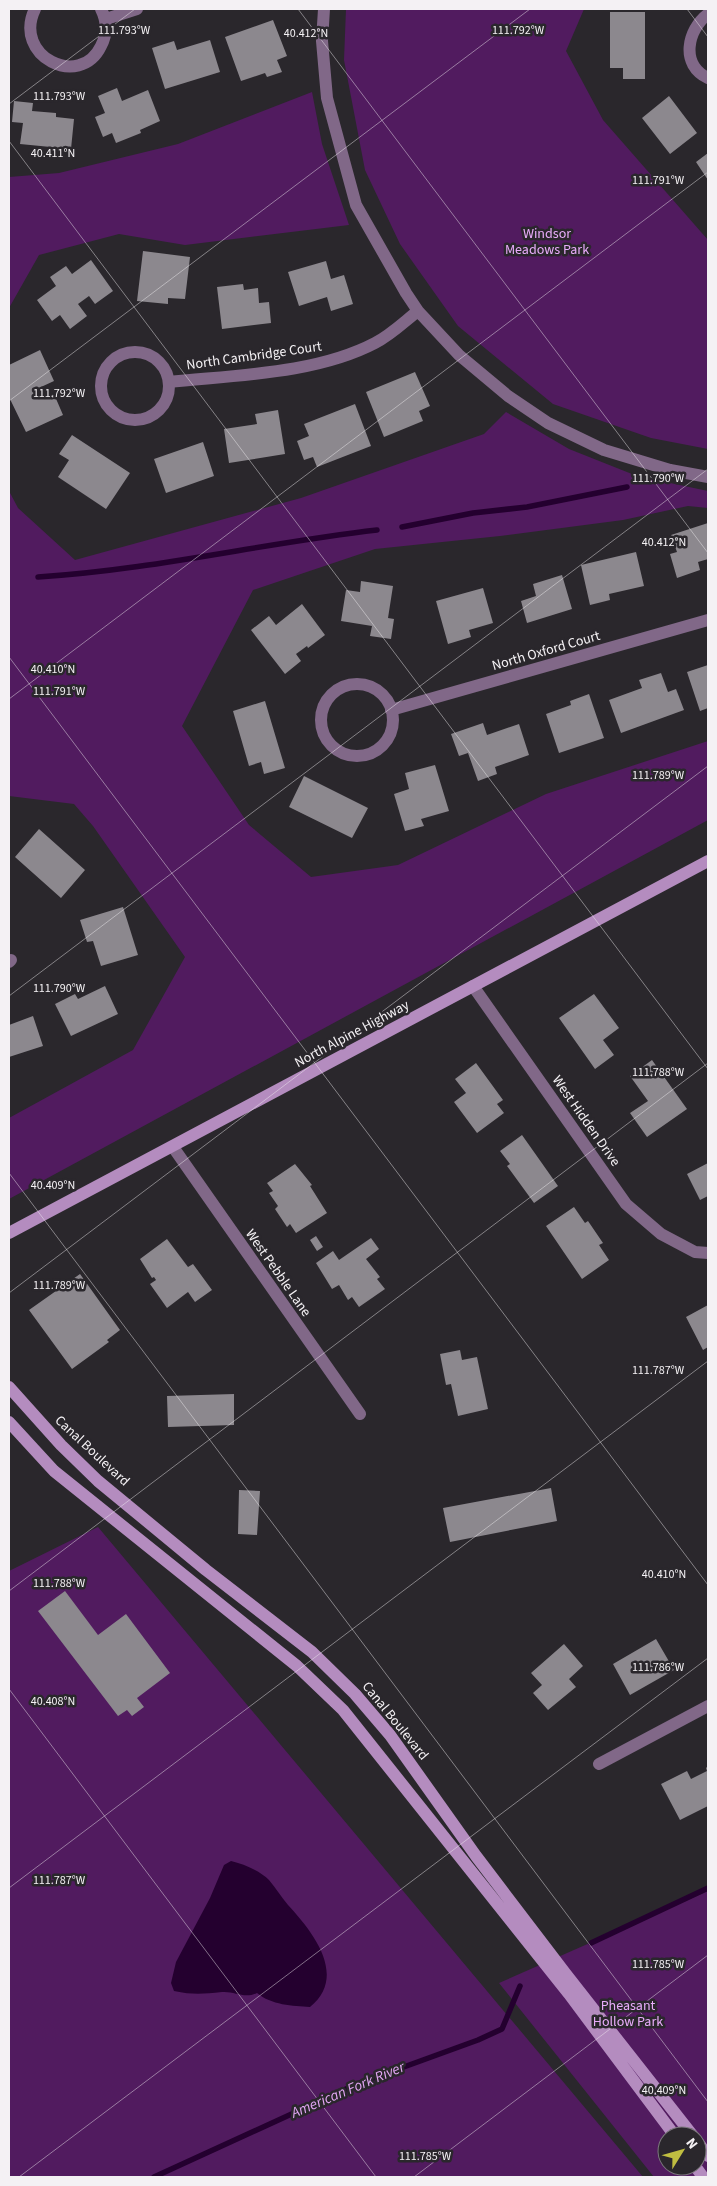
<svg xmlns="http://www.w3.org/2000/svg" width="717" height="2186" font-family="'Source Sans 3',sans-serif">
<rect width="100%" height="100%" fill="#2a272c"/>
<path fill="#511b5f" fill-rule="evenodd" d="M346,9h238l-18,42 37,69 105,120v209l-57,-11 -98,-34 -95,-78 -58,-82 -35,-74 -21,-110z
M312,92l10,52 27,81 -164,20 -66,-11 -80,21 -30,53v-131l50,-4 119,-29z
M506,412l63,37 68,27 71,15v17l-20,-2 -65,14 -123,16 -125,13 -122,41 -71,136 67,99 62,52 87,-12 148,-71 162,-53v79l-699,379v-81l124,-68 52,-93 -92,-131 -19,-22 -65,-8v-305l9,17 57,52 226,-62 183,-64z
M98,1527l545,650h-634v-606z
M708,1891v286h-54l-155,-194zM667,2136h30v30h-30z"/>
<path fill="#24002f" d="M231,1861c13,3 29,10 38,19 7,8 12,17 19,25 25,27 60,71 22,102 -17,-1 -39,-2 -53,-14 -13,6 -22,-2 -35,-1 -19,2 -29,3 -48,-1l-3,-8 5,-21 34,-64 14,-33z"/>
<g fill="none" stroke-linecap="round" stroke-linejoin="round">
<path stroke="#24002f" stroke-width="5.5" d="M402,527l71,-14 54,-6 100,-20
M38,577c114,-7 225,-34 339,-47
M591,1943l117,-55
M154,2177l203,-93 121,-44 24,-11 18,-43"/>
</g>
<path fill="#8c888e" d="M610,12h35v67h-22v-11h-13z
M273,20l14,36 -10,4 5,12 -15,5 -2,-4 -24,8 -16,-44z
M210,40l10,32 -55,17 -13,-41 22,-7 3,9z
M117,88l5,13 26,-11 12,31 -20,9 1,3 -25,10 -4,-10 -9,4 -8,-20 10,-4 -7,-17z
M669,96l28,37 -27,21 -28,-36z
M14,101l19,2 -1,8 24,2v4l18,2 -3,30 -51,-5 3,-21 -11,-1z
M708,153v27l-12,-18z
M143,251l47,6 -5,42 -17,-1v6l-31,-3z
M91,260l22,31 -18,13 -6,-8 -11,8 9,12 -17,13 -10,-14 -8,6 -15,-21 19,-14 -6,-9 16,-11 6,8z
M326,261l5,18 13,-4 9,29 -22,7 -4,-14 -28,9 -11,-34z
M243,284l1,6 14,-2 1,15 10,-1 2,21 -49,6 -5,-42z
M40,350l14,31 -13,6 5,11 8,-4 9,21 -37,17 -17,-35v-32z
M415,372l15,34 -11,5 4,10 -39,16 -18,-45z
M355,404l16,42 -54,21 -4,-10 -9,3 -7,-19 12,-5 -5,-12z
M278,410l7,44 -56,9 -5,-34 33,-5 -2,-10z
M72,435l58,38 -24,36 -48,-32 11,-17 -10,-6z
M203,442l11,34 -48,17 -12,-34z
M708,523v36l-10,3 2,8 -23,8 -7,-24 7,-2 -6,-17z
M636,552l8,34 -35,8 1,6 -20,5 -9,-40z
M562,575l10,34 -45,14 -6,-22 15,-5 -3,-12z
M361,581l32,5 -5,32 6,1 -3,20 -21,-3 2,-10 -31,-5 5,-31 14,2z
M483,588l10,35 -24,7 2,7 -23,7 -12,-43z
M302,604l23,31 -17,13 -1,-2 -11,8 5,7 -16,13 -34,-44 18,-14 7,9z
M708,665v43l-8,3 -13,-39z
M661,673l7,19 8,-3 8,21 -63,23 -12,-33 33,-12 -3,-8z
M589,694l15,44 -45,15 -13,-39 25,-9 -1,-4z
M265,701l20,67 -21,6 -3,-12 -12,4 -16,-55z
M483,723l4,12 32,-11 10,31 -34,12 2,7 -19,7 -10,-28 -9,3 -8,-22z
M435,765l14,46 -28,8 3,7 -19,5 -11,-37 15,-5 -4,-16z
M304,776l64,32 -16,30 -63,-31z
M39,829l46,41 -24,28 -46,-41z
M123,907l15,48 -37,11 -8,-25 -6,1 -7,-22z
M105,986l13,28 -47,22 -16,-32 20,-10 3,5z
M594,994l25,34 -16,12 11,15 -19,14 -36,-51z
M33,1016l10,30 -34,11v-32z
M652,1060l35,49 -40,28 -17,-24 18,-12 -18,-25z
M476,1063l27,37 -6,4 7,9 -27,20 -23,-31 12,-9 -11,-14z
M522,1135l36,51 -24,17 -27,-37 3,-2 -10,-13z
M708,1163v33l-8,4 -13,-26z
M295,1164l17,21 -2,1 17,27 -31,20 -6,-9 -3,3 -12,-18 3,-3 -9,-13 4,-2 -6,-8z
M574,1207l11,16 3,-2 15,22 -4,2 10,15 -27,19 -36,-53z
M316,1236l7,11 -6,4 -7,-11z
M371,1238l8,11 -13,10 14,18 -3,2 8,10 -26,18 -7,-10 -4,3 -9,-15 -7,4 -16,-26 17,-12 6,9z
M167,1239l21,28 5,-3 19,26 -17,12 -7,-10 -21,16 -17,-24 6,-4 -2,-3 -2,1 -12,-19z
M80,1274l40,56 -13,10 2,2 -37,27 -43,-59z
M708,1305v42l-5,3 -17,-33z
M460,1350l2,10 15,-3 11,52 -30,7 -7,-32 -5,1 -6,-31z
M234,1394v31l-66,2 -1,-31z
M551,1488l6,33 -107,21 -7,-34z
M239,1490l21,1 -3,44 -19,-1z
M65,1591l33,44 28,-21 44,59 -33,25 7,9 -12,9 -5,-6 -9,6 -80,-105z
M656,1639l18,31 -44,25 -17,-31z
M564,1644l19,22 -14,13 7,8 -28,23 -15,-17 9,-8 -11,-12z
M708,1766v40l-28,14 -19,-36 26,-13 4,8 16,-8 -1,-3z"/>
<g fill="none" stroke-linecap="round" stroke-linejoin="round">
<path stroke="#816888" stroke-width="12" d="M35,9c-23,47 45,81 66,37 7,-13 6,-25 0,-37
M324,9l-2,32 5,57 29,107 50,88 12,18 41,44 49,41 40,27 56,27 66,20 38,7
M708,14c-21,16 -28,51 0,64
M106,19l31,-10
M101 386a34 34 0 1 1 68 0a34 34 0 1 1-68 0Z
M169,382c66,-7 147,-8 206,-39 16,-8 30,-22 43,-32
M321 720a36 36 0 1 1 72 0a36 36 0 1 1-72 0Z
M391,710l317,-90
M9,962l2,-2
M473,986l153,218 35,30 34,18 13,1
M173,1147l187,267
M599,1764l109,-58"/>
<path stroke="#b48cbf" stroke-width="12" d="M9,1233l699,-372
M9,1387l52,58 37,36 108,89 106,82 43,42 35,41 86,121 89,117 128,163
M9,1422l45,49 243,195 46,44 226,284 106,142
M697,2141l11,15
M695,2166l8,11"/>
</g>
<path fill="none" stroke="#f4f1f4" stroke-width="1" stroke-opacity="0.45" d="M298,9l410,544M687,9l21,28M9,104l126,-95M9,141l699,928M9,401l521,-392M9,657l699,928M9,699l699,-527M9,996l699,-527M9,1173l699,929M9,1293l699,-527M9,1591l699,-528M9,1689l367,488M9,1888l699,-527M19,2177l689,-519M414,2177l294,-222"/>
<g text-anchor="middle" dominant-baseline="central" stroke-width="5" stroke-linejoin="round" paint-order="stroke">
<g font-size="14" fill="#e9acfb" stroke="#2a272c">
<text x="547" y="234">Windsor<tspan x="547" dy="16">Meadows Park</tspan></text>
<text x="628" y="2006">Pheasant<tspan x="628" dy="16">Hollow Park</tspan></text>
</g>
<g font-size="14" fill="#f4f1f4" stroke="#2a272c">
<text transform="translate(254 356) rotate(-8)">North Cambridge Court</text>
<text transform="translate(546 651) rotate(-16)">North Oxford Court</text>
<text transform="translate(352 1034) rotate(-28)">North Alpine Highway</text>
<text transform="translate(586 1121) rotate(55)">West Hidden Drive</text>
<text transform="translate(278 1273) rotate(55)">West Pebble Lane</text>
<text transform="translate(92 1451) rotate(43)">Canal Boulevard</text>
<text transform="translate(395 1721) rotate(51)">Canal Boulevard</text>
</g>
<g font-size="15" font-style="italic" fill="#e3a6f4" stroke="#2a272c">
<text transform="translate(348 2090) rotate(-23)">American Fork River</text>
</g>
</g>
<g font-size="12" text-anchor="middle" fill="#f4f1f4" stroke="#2a272c" stroke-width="5" stroke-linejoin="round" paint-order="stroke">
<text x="124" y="34">111.793°W</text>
<text x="518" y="34">111.792°W</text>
<text x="306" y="37">40.412°N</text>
<text x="59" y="100">111.793°W</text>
<text x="53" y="157">40.411°N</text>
<text x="658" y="184">111.791°W</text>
<text x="59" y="397">111.792°W</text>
<text x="658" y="482">111.790°W</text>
<text x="664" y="546">40.412°N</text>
<text x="53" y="673">40.410°N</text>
<text x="59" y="695">111.791°W</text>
<text x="658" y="779">111.789°W</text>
<text x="59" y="992">111.790°W</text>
<text x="658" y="1076">111.788°W</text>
<text x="53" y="1189">40.409°N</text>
<text x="59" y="1289">111.789°W</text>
<text x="658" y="1374">111.787°W</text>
<text x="664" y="1578">40.410°N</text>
<text x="59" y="1587">111.788°W</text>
<text x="658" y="1671">111.786°W</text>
<text x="53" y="1705">40.408°N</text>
<text x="59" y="1884">111.787°W</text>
<text x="658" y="1968">111.785°W</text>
<text x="664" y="2094">40.409°N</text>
<text x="425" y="2160">111.785°W</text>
</g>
<rect width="717" height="2186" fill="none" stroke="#f4f1f4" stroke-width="20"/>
<g transform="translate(682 2151) rotate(53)"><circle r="24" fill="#2a272c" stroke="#7b787c"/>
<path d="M0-4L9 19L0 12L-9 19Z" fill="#c0be41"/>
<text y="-8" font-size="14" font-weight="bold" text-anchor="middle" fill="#f4f1f4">N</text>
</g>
</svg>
